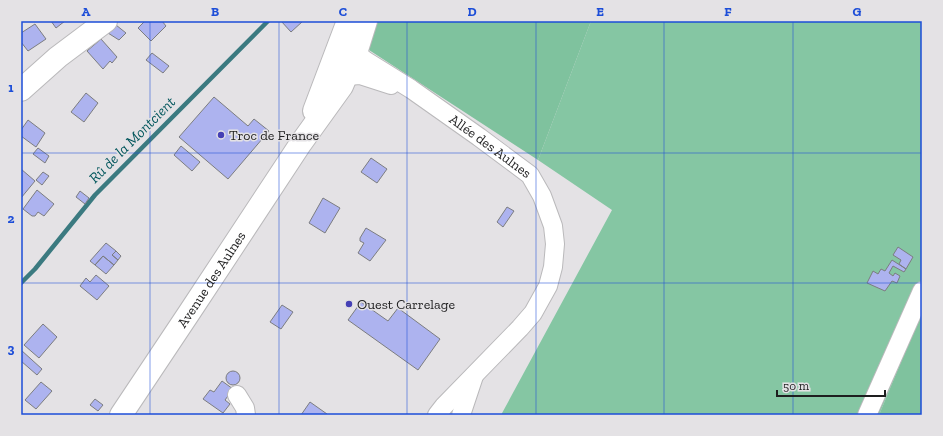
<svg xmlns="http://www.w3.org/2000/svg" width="943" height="436" font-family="'Zilla Slab',serif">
<rect width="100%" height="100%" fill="#e4e2e5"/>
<path fill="#85c6a3" d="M591,21h331v290l-43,104h-378l111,-205 -74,-50z"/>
<path fill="#7fc29e" d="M372,21h219l-53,139 -169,-110z
M922,311v104h-43z"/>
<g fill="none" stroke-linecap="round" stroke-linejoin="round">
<path stroke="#3b7a80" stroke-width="4.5" d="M21,283l14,-14 60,-74 173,-174"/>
</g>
<path fill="#adb3ef" stroke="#7c7d80" d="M51,21h14l-9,7z
M145,21h17l4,5 -15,15 -13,-13z
M281,21h22l-12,11z
M35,24l11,15 -18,12 -7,-9v-9z
M116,25l10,8 -7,7 -11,-7z
M101,39l16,18 -5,6 -2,-2 -7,8 -16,-18z
M152,53l17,13 -6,7 -17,-13z
M86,93l12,10 -14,19 -13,-10z
M214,97l34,29 6,-7 15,12 -41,48 -49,-42z
M28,120l17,13 -9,14 -15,-11v-6z
M181,146l19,16 -8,9 -18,-16z
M38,148l11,8 -4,7 -12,-9z
M371,158l16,11 -10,14 -16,-11z
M21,169l14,12 -14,17z
M43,172l6,4 -7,9 -6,-5z
M37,190l17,14 -10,12 -6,-4 -3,4h-3l-9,-7z
M80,191l9,7 -4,6 -9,-7z
M323,198l17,10 -15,25 -16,-10z
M507,207l7,4 -11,16 -6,-5z
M366,228l20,12 -16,21 -12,-8 6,-10 -4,-2v-3z
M106,243l10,8 -4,4 6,5 -4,5 -11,-9 -8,9 -5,-4z
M898,247l15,10 -7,12 -7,-5 2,-4 -8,-5z
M116,251l5,5 -3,4 -6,-5z
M103,256l11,9 -8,9 -11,-9z
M892,260l14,9 -2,3 -11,-6 -4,7 4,3 2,-3 5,3 -3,7 -5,-2 -7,10 -18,-8 6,-12 5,3 3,-5 4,2z
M96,275l13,11 -12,14 -17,-14 6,-8 4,4z
M361,302l27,19 10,-13 42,31 -22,31 -70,-50z
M282,305l11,7 -12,17 -11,-7z
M43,324l14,13 -18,21 -15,-13z
M21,350l21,19 -5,6 -16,-14z
M226 378a7 7 0 1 1 14 0a7 7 0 1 1-14 0Z
M222,381l11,8 -8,11 5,4 -7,9 -20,-14 7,-9 4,2z
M41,382l11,9 -16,18 -11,-9z
M95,399l8,6 -5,6 -8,-6z
M310,402l17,12 -1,1h-25z"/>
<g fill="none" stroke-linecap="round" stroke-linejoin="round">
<defs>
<g id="minor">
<path id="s1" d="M350,42l6,11 10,8 45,28 68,48 51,38 12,21 11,30 2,18 -2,23 -5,19 -15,27 -13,15 -76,78 -7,9"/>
<path d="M347,76l13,-1 31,10"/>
<path d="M237,395l8,13 1,7"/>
<path d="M461,415l13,-39"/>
<path d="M867,415l55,-124"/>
</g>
<g id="major">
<path d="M21,90l37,-33 48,-36"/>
<path d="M314,111l34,-90"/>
<path id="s2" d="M121,415l70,-105 110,-167 41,-57 14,-33 10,-32"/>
</g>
</defs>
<use href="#minor" stroke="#bab9bb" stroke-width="20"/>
<use href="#major" stroke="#bab9bb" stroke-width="24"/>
<use href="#minor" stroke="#fff" stroke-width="18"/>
<use href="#major" stroke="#fff" stroke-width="22"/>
</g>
<path fill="none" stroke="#1d4ed8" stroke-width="1" stroke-opacity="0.55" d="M150,21v394M279,21v394M407,21v394M536,21v394M664,21v394M793,21v394M21,153h901M21,283h901"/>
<g fill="#4540b5" stroke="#e4e2e5" stroke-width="1.5">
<circle cx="221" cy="135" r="4"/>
<circle cx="349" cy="304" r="4"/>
</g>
<g text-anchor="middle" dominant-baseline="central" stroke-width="3" stroke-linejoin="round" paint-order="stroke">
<g font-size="14" fill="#1e1e1f" stroke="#e4e2e5" text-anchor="start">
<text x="229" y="135">Troc de France</text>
<text x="357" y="304">Ouest Carrelage</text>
</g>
<g font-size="14" fill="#1e1e1f" stroke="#e4e2e5">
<text stroke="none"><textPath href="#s1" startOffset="176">Allée des Aulnes</textPath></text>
<text stroke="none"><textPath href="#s2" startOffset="163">Avenue des Aulnes</textPath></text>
</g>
<g font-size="15" font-style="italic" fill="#01555b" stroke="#e4e2e5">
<text transform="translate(132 140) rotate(-45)">Rû de la Montcient</text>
</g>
</g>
<rect width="943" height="436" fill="none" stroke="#e4e2e5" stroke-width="44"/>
<path d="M777 390v6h108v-6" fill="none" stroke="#1e1e1f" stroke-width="2"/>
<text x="783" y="390" font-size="12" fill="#1e1e1f" stroke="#e4e2e5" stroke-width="3" paint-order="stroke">50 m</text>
<rect x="22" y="22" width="899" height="392" fill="none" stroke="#1d4ed8" stroke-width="1.5"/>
<g font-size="13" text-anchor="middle" font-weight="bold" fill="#1d4ed8">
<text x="86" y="16">A</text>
<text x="215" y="16">B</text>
<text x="343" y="16">C</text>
<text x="472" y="16">D</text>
<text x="600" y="16">E</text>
<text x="728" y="16">F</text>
<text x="857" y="16">G</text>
<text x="11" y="92">1</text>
<text x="11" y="223">2</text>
<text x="11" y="353">3</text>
</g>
</svg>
